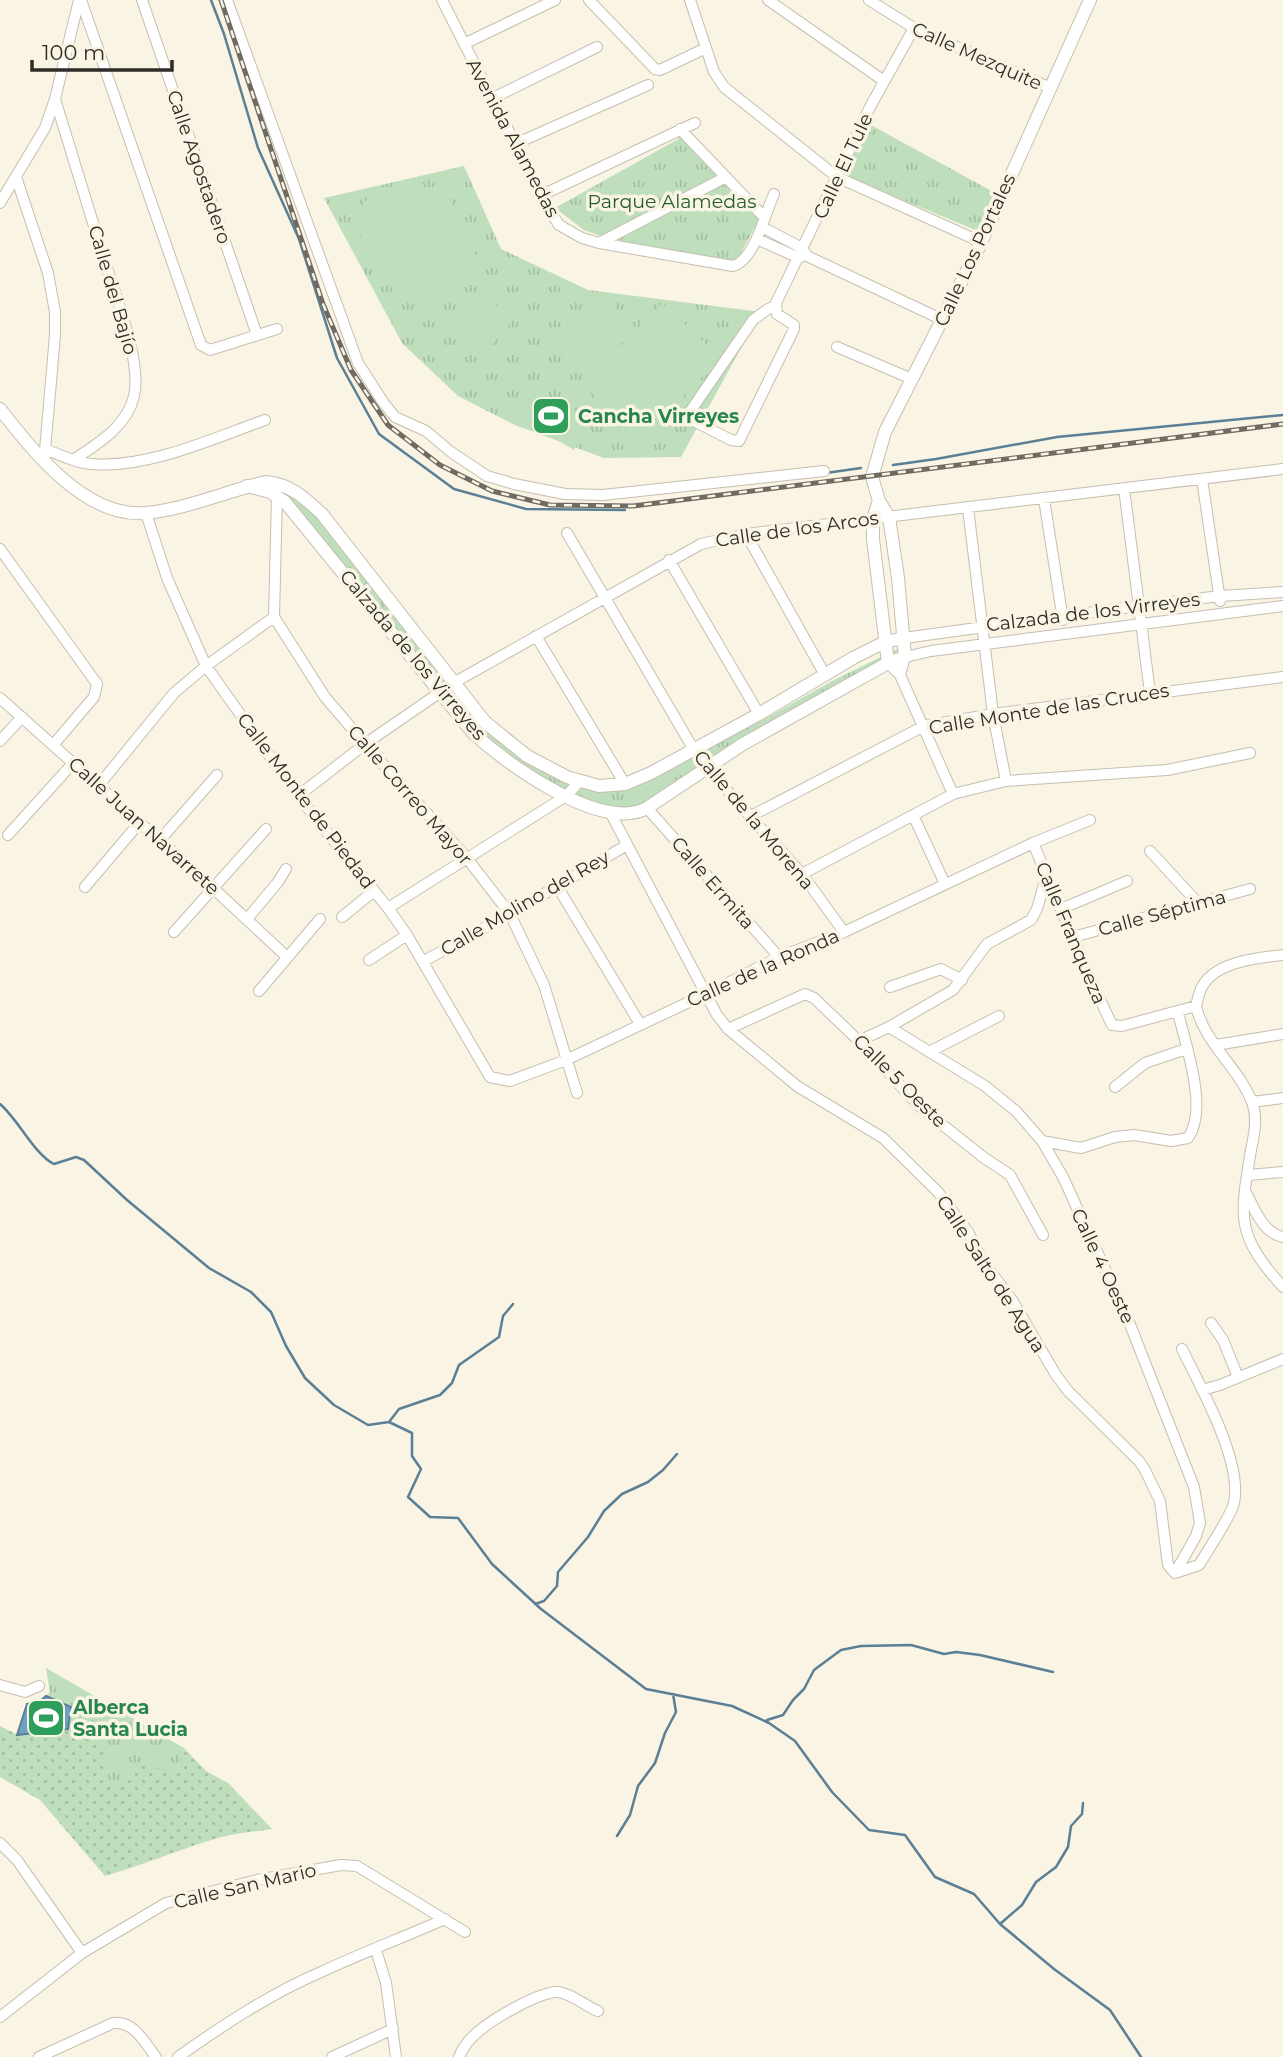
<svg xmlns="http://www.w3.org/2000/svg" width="1283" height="2057" font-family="Montserrat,sans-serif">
<defs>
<pattern id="grass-dots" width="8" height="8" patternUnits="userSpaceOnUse" patternTransform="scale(1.75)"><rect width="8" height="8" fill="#bedebc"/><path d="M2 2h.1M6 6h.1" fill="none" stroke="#a4bfa2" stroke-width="1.8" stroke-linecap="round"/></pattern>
<pattern id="park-tufts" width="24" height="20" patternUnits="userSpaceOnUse" patternTransform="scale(1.75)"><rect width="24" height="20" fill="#bedebc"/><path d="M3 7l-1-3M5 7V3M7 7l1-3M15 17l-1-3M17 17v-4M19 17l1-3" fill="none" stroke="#a4bfa2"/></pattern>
</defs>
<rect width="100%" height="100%" fill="#faf4e4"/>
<path fill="url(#grass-dots)" d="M0,1726l18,9 50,-6 40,16 36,18 34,6 6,-21 22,23 22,12 44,46c-22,3 -43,5 -64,12 -35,11 -68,25 -103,35l-65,-76 -40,-23z"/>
<path fill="url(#park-tufts)" d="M869,124l128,70 -17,38 -137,-57z
M682,137l77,82 -23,44 -119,-21 -33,-12 -29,-22z
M464,166l37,83 87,41 173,22 -80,145 -77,1 -89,-33 -57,-29 -56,-53 -78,-145z
M287,490l16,9 151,184 -12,11 -159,-192z
M899,648l3,12 -190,106 -71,52 -47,-8 -119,-72 -30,-41 12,-11 70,71 78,33 27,-2 131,-68 69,-39z
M46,1668l138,80 -6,21 -26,-1 -8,-4 -22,23 -21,-7 6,-35 -39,-16 -50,6 9,-31 12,-2 11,-10z"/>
<path fill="#bedebc" d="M432,188l17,9 32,70 -23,17 -25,8h-23l-31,-18 -19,-32 4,-41z
M480,291l33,30 -27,29 -32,-31z
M609,300l27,28 -49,51 -27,-28z
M662,303l59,55 -83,84 -54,-57z
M528,385l61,33 -15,32 -61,-36z"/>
<path fill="#6ea2c4" stroke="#5b7f95" stroke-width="2" d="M46,1696l25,11 -3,22 -51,6 10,-31 12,-2z"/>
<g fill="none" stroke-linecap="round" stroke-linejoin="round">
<path stroke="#5b7f95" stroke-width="2.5" d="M211,0l13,34 34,114 41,91 38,119 42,76 75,55 72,20 99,1
M893,465l43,-6 121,-22 226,-22
M826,473l35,-5
M0,1104c18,15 34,50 54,60l22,-7 8,3 43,40 82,68 42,24 20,20 15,34 19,32 29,27 34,20 21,-3 23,11v23l9,13 -13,28 22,20 28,1 34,46 49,45 105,80 86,17 37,17 26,18 37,51 37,38 36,5 30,42 39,17 26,30 54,45 56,41 31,47
M389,1422l10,-13 41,-14 12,-12 7,-18 40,-28 4,-21 10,-12
M535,1604l9,-3 13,-15 1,-14 30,-35 16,-26 18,-17 26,-12 15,-12 14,-16
M767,1720l16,-5 10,-15 11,-11 10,-19 27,-20 20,-4 50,-1 33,9 12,-2 24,3 73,17
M617,1836l13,-21 8,-29 17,-23 10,-30 11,-21 -3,-18
M1000,1924l22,-19 14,-23 20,-15 12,-20 3,-21 11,-12 1,-11"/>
<defs>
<path id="minor" d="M81,0l120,345 9,5 67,-21
M142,0l115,335
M227,0l131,363 25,39 12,15 31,14 25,21 36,24 27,8 51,10 38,1 221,-24
M442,0l105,206 12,19 23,13 17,5 134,23c22,-6 32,-53 41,-72
M589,0l66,69 5,1 46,-22
M690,0l24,72 10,15 113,90 144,65
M768,0l116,81
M869,0l45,28 137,60
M464,44l91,-44
M493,98l104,-51
M55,99c17,54 33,109 50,163 11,35 37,100 29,134 -7,31 -37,48 -61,64
M680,129l84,88
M515,144l133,-59
M16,177l32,96 7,39v23l-11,127
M542,195l153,-72
M0,203l45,-75 10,-29 24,-99
M762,227l40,21 5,8 136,64
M757,239l40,18h4
M599,243l127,-66
M776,306l-8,3 -15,11 -66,96 1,2 43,22 8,1 55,-112v-4l-17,-11 -1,-11 94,-196 44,-79
M837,347l75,32
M45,449c15,6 31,14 47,15 55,5 122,-26 173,-44
M1202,479l18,122
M1124,488l26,205
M277,495l-3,122 51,80 40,47 101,113 44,57 34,71 33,108
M1044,499l19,121
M968,508l25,206 13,67
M146,513l21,65 39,88 92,130 90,112 19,27 83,142 20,4 56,-21 140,-66 73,-37 65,-25 189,-89 57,-23
M567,533l127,217 13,18 95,106 42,58
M746,534l79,141
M0,549l97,135 -3,13 -40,47
M669,560l90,154
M536,636l89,148
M904,638l234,-32 82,-10 63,-4
M888,663l12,12 53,119
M900,675l5,-18 26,-6 352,-45
M0,698l212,189 75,70
M0,741l22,-24
M99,785l75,-92 32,-27 68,-49
M298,796l67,-52 90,-62 246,-138 45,-10 537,-65
M647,808l132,149
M610,812l107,203 11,14 69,57 86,52 55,54 30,40 16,31 28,37 44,75 12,16 71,70 6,9 15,31 8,64 7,8
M913,815l32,69
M751,816l173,-90 69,-12 290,-37
M8,835l66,-73
M160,840l57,-65
M1033,843l55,131 24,51 10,1 74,-20c2,-7 3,-15 7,-21 15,-24 55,-27 80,-30
M1150,851l48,52
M802,874l151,-80 53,-13 161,-11 83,-17
M557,886l83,138
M85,887l55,-65
M388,908l178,-112 14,-15
M1061,909l66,-28
M342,917l32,-26
M247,919l31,-37 8,-13
M174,932l92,-103
M1073,937l177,-48
M369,960l38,-25
M424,961l86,-47 117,-69
M890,987l51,-18 21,11
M259,991l61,-72
M1196,1006c8,37 43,62 56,96 6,16 2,33 -1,48 -11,67 -16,84 32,137
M889,1027l96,59 31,25 26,30 21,36 66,145 65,165 6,36 -4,13 -21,37
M728,1029l77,-35 9,4 45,43 61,66 63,50 27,18 33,60
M859,1041l30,-14 64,-37 34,-46 44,-24 6,-11 9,-32
M1216,1045l67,-11
M929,1052l70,-36
M1115,1087l30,-24 41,-14
M1252,1102l31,-4
M1042,1141l39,7 34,-11 19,-2 37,6 17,-3c21,-29 -3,-94 -10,-126
M1247,1175l36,-3
M1245,1191c9,16 17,42 38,46
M1211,1323l12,17 15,37
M1202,1390l18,-5 63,-26
M1175,1573l24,-8c11,-18 24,-37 33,-56 16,-39 -32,-123 -50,-160
M0,1685l25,7 14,-6
M0,1843l17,17 65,93
M376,1950l10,33 10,74
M0,2017l82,-64 84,-50 91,-23 84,-15 16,1 108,66
M39,2057l74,-34c22,-2 31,19 43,34
M178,2057c45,-32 92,-63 143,-85 41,-19 83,-35 124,-53
M332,2057l61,-28
M459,2057c4,-10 11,-19 20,-26 14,-12 61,-40 79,-39 15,2 27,14 40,19"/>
<path id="tertiary" d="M0,409c33,42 85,109 145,104 39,-3 82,-22 121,-31 24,2 39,16 56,32l163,208 42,34 40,21 32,9 26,-2 26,-11 108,-59 94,-56 32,-16 19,-4
M247,486l23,6 15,10 189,232c34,30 127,99 173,74l96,-64 145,-81 17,-6 -7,-79 -9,-61 -10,-16 -7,-24 13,-45 93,-183 112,-249
M879,501l-6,17v21l15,124"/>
</defs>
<use href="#minor" stroke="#c5bfb0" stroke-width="12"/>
<use href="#tertiary" stroke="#c5bfb0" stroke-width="14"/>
<use href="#minor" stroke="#fff" stroke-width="10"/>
<use href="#tertiary" stroke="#fff" stroke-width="12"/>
<defs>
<path id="rail" d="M221,0l102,304 28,66 37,55 52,40 52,26 58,14 83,1 650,-82"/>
</defs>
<use href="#rail" stroke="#6f6b62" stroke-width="5"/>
<use href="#rail" stroke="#faf4e4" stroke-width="2.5" stroke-dasharray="8" stroke-linecap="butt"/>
</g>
<defs>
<symbol id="stadium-square" viewBox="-11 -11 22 22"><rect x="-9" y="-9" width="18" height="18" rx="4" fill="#2e9e5b" stroke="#faf4e4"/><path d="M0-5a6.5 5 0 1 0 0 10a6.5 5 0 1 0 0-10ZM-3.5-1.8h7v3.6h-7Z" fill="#fff"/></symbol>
</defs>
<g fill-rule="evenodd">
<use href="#stadium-square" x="529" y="394" width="44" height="44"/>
<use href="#stadium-square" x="24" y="1696" width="44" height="44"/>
</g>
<g text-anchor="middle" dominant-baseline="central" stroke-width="7" stroke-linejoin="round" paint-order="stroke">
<g font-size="19" fill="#2f2c27" stroke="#faf4e4">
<text transform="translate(977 56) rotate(24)">Calle Mezquite</text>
<text transform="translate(513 138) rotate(62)">Avenida Alamedas</text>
<text transform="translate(843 166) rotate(-65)">Calle El Tule</text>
<text transform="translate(199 167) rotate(71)">Calle Agostadero</text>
<text transform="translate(975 250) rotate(-65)">Calle Los Portales</text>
<text transform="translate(113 290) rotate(74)">Calle del Bajío</text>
<text transform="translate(797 529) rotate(-8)">Calle de los Arcos</text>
<text transform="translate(1093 612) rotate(-7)">Calzada de los Virreyes</text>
<text transform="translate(413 655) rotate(50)">Calzada de los Virreyes</text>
<text transform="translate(1049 709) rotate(-9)">Calle Monte de las Cruces</text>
<text transform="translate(410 795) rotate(49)">Calle Correo Mayor</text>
<text transform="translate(306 801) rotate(53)">Calle Monte de Piedad</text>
<text transform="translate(754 820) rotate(50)">Calle de la Morena</text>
<text transform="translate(144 826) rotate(42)">Calle Juan Navarrete</text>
<text transform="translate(713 883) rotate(49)">Calle Ermita</text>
<text transform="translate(525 903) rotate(-30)">Calle Molino del Rey</text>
<text transform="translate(1162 913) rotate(-15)">Calle Séptima</text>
<text transform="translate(1071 933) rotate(67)">Calle Franqueza</text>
<text transform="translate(763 968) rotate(-24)">Calle de la Ronda</text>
<text transform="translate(900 1081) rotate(45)">Calle 5 Oeste</text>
<text transform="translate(1103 1266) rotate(65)">Calle 4 Oeste</text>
<text transform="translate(991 1274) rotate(57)">Calle Salto de Agua</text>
<text transform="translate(245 1886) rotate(-13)">Calle San Mario</text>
</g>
<g font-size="19" fill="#265e26" stroke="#faf4e4">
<text x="672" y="201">Parque Alamedas</text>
</g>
<g font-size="19" font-weight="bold" fill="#27864d" stroke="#faf4e4" text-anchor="start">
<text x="578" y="416">Cancha Virreyes</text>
<text x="73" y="1707">Alberca<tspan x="73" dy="22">Santa Lucia</tspan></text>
</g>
</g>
<path d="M32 60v10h140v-10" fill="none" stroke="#2f2c27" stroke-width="3.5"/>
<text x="42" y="60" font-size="21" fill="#2f2c27" stroke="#faf4e4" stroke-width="5" paint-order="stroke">100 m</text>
</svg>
